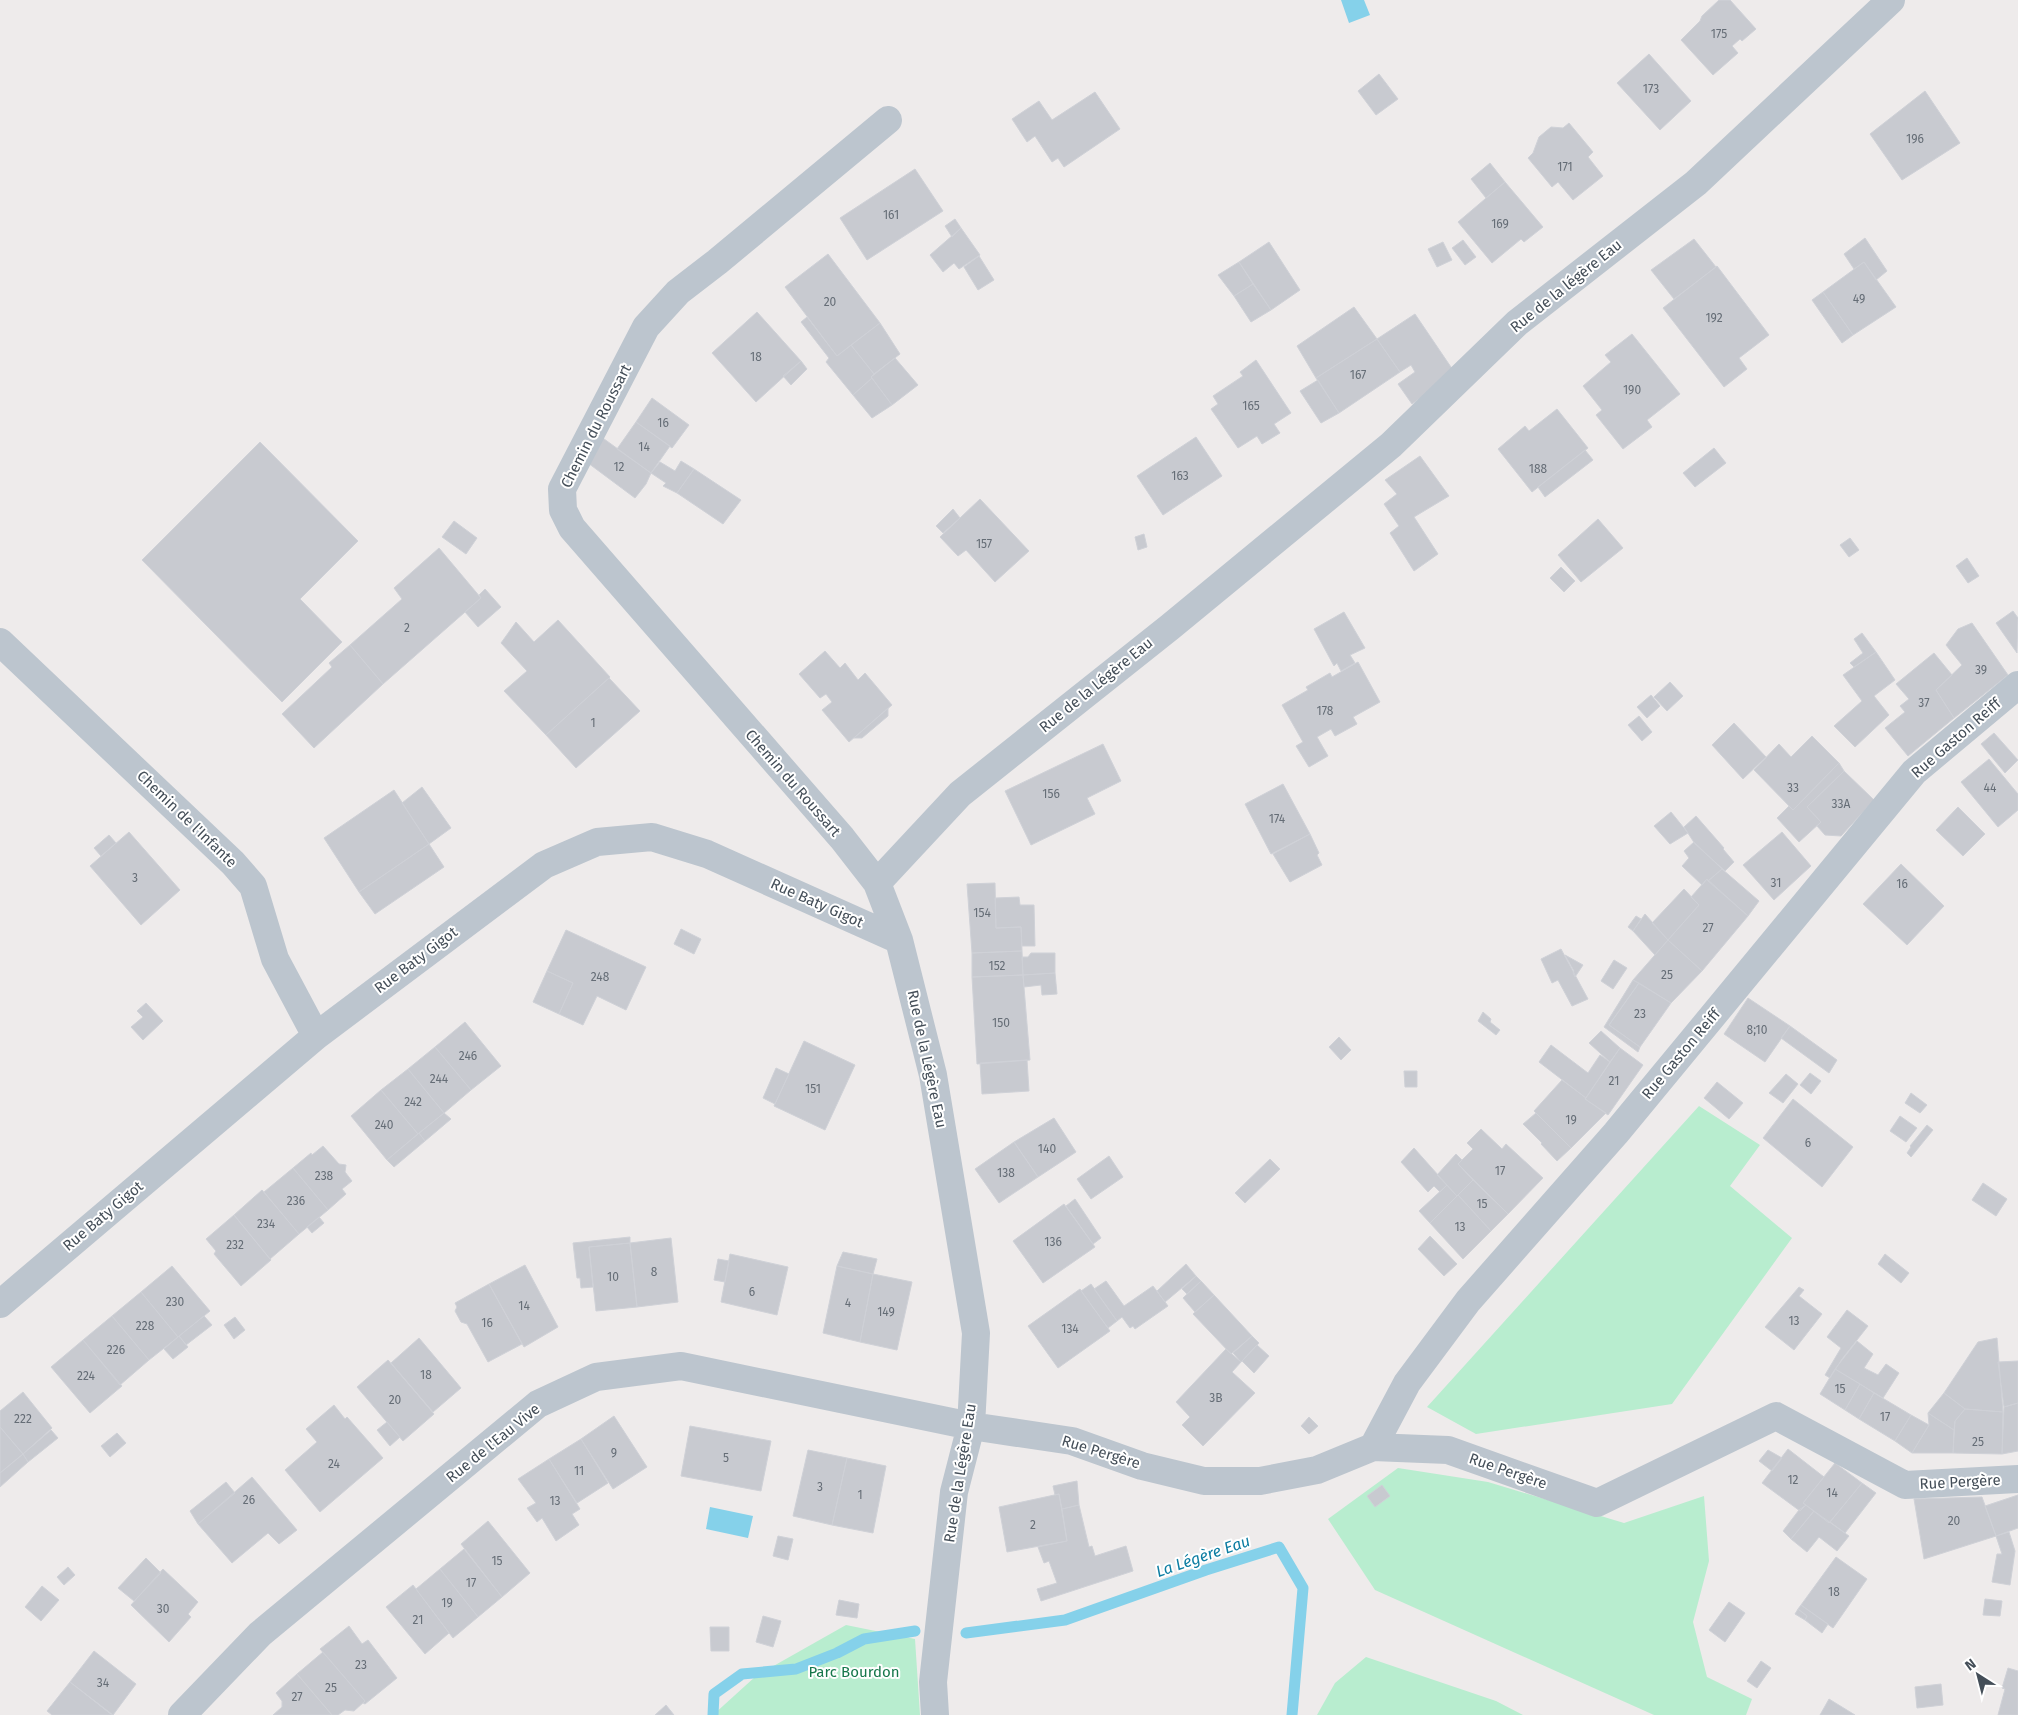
<svg xmlns="http://www.w3.org/2000/svg" width="2018" height="1715" font-family="'Fira Sans',sans-serif">
<rect width="100%" height="100%" fill="#eeebeb"/>
<path fill="#b8edcf" d="M1699,1106l61,39 -30,41 62,52 -120,166 -196,30 -49,-27z
M1398,1468l90,14 136,41 80,-27 5,65 -16,61 14,55 45,22 -6,16h-92l-279,-125 -47,-71z
M846,1625l69,14 5,76h-207l43,-39z
M1366,1657l130,44 27,14h-206l18,-32z"/>
<path fill="#85d1ea" d="M1341,0h23l6,15 -21,8z
M710,1507l43,9 -5,22 -42,-9z"/>
<g fill="none" stroke-linecap="round" stroke-linejoin="round">
<path stroke="#85d1ea" stroke-width="11" d="M966,1633l99,-13 141,-50 73,-23 24,41 -11,127
M713,1715l1,-21 28,-20 54,-5 41,-16 27,-14 51,-8"/>
</g>
<path fill="#c8cad0" stroke="#cfd1d7" d="M1719,0h11l26,29 -14,12 -2,-2 -8,7 6,7 -25,22 -32,-35 19,-19 2,-5z
M1649,54l42,47 -31,29 -43,-47z
M1379,74l19,25 -22,16 -18,-24z
M1925,91l35,52 -58,37 -32,-46z
M1095,92l25,37 -56,38 -6,-9 -6,4 -17,-26 -8,6 -15,-23 27,-18 13,19z
M1569,123l24,29 -5,5 15,19 -30,24 -15,-18 -6,5 -24,-29 5,-5 6,-16 12,-10 12,1z
M1490,163l15,19 -19,16 -15,-19z
M915,169l28,42 -76,49 -27,-42z
M1505,182l38,45 -19,15 -3,-3 -29,24 -34,-41z
M955,219l6,9 -9,9 -7,-11z
M961,228l19,27 -21,14 -5,-6 -11,9 -13,-17z
M1865,238l22,33 -11,9 -12,-18 -10,7 -10,-15z
M1694,239l22,28 -42,32 -23,-29z
M1463,240l13,17 -11,8 -13,-17z
M1269,242l31,48 -29,20 -32,-48z
M1443,242l9,18 -15,7 -9,-18z
M828,254l52,69 -43,33 -52,-69z
M979,256l15,24 -16,10 -14,-23z
M1239,262l14,22 -19,12 -16,-21z
M1864,262l32,45 -43,28 -30,-43z
M1717,266l52,69 -30,23 8,11 -23,18 -61,-79z
M1253,284l18,26 -20,12 -17,-26z
M1823,292l30,43 -11,8 -30,-43z
M1354,307l23,32 -61,39 -19,-32z
M757,312l44,49 -45,41 -44,-49z
M1415,314l40,59 -43,31 -14,-20 17,-12 -4,-7 -11,7 -23,-33z
M807,317l30,39 14,-11 23,29 -3,3 1,1 -19,17 -27,-33 3,-4 -28,-36z
M880,323l20,31 -26,20 -23,-29z
M1632,334l48,60 -33,26 5,7 -29,22 -27,-34 6,-5 -19,-24 28,-24 -6,-7z
M1377,339l23,33 -61,41 -23,-35z
M895,358l23,27 -26,20 -21,-28z
M1256,360l35,53 -17,11 6,9 -18,11 -5,-8 -19,12 -27,-39 7,-5 -5,-8 30,-20 -3,-4z
M801,361l6,8 -16,16 -8,-9z
M872,378l20,27 -20,13 -19,-23z
M1318,380l21,33 -18,10 -21,-32z
M652,398l37,27 -17,23 -36,-26z
M1557,409l31,39 -56,44 -34,-43 27,-23 4,5z
M636,422l34,24 -19,27 -34,-24z
M600,436l51,37 -5,11 -11,14 -47,-35z
M1196,437l26,39 -59,39 -26,-39z
M260,442l98,99 -58,58 42,43 -60,60 -140,-142z
M1714,448l12,15 -31,24 -12,-14z
M1585,450l8,10 -48,37 -7,-10z
M1420,456l29,40 -35,21 24,37 -24,17 -24,-38 9,-7 -15,-22 13,-10 -12,-14z
M681,461l13,8 -17,24 -14,-7 3,-3 -15,-10 9,-11 15,9z
M694,469l47,31 -18,24 -46,-31z
M980,499l49,52 -34,31 -29,-32 -8,6 -18,-19z
M953,509l7,9 -17,15 -7,-7z
M1598,519l25,29 -42,34 -23,-27z
M454,521l23,17 -11,16 -24,-17z
M1144,534l3,13 -9,3 -3,-13z
M1850,538l9,12 -10,7 -9,-12z
M439,548l42,50 -98,86 -33,-39 52,-46 -8,-11z
M1967,558l12,18 -11,7 -12,-17z
M1561,567l14,14 -11,11 -14,-14z
M485,589l16,18 -23,20 -13,-15 16,-14 -2,-3z
M2013,611l5,7 -1,35 -21,-30z
M1344,612l21,36 -15,7 5,8 -14,8 -4,-8 -3,3 -20,-37z
M558,620l52,57 -64,58 -42,-44 23,-20 -26,-28 15,-21 18,20z
M1972,623l36,52 -54,43 -18,-28 26,-25 -16,-20 12,-16z
M1862,633l14,19 -22,15 -4,-4 13,-10 -9,-14z
M350,645l33,39 -69,64 -32,-34 50,-47 -3,-4z
M825,651l15,17 5,-5 13,17 7,-7 27,32 -43,37 -27,-32 10,-8 -6,-8 -6,4 -21,-24z
M1876,652l19,28 -21,16 15,19 -34,32 -21,-21 28,-25 -19,-26z
M1934,653l18,22 -16,15 18,28 -46,38 -23,-28 20,-16 -5,-6 9,-7 -13,-15z
M1358,662l22,40 -27,15 4,7 -22,12 -4,-7 -14,8 11,19 -19,11 -13,-21 7,-4 -21,-37 26,-15 -2,-3 24,-14 2,4z
M609,678l31,33 -64,57 -30,-33z
M1670,682l13,14 -16,15 -13,-14z
M1651,695l9,11 -13,12 -10,-11z
M888,708v8l-26,22h-8z
M1639,716l13,16 -10,9 -14,-16z
M1734,723l32,34 -23,22 -31,-34z
M1994,733l24,27 -13,13 -24,-29z
M1812,736l27,27 -46,47 -39,-40 25,-26 12,13z
M1103,744l18,37 -34,17 8,16 -64,31 -26,-54z
M1989,759l29,35v16l-20,17 -37,-45z
M1839,763l5,8 -37,36 14,15 -22,20 -22,-24 12,-12 4,4z
M1844,771l30,29 -33,36 -16,-1 -8,-9 4,-4 -14,-15z
M1283,784l27,50 -39,20 -26,-50z
M422,787l29,41 -22,16 -27,-41z
M394,790l35,54 -70,48 -35,-54z
M1958,807l27,27 -22,22 -27,-26z
M1671,812l17,21 -18,11 -16,-18z
M1696,816l28,32 -1,1 11,13 -9,9 -30,-27 -11,-17z
M129,832l51,58 -39,35 -51,-59z
M1782,832l29,34 -37,34 -31,-35z
M1310,834l9,19 -2,2 5,10 -32,17 -17,-28z
M109,835l7,8 -15,13 -7,-8z
M1694,842l28,27 -14,12 -1,-2 -5,6 -20,-19 7,-8 -5,-7z
M429,844l15,23 -69,47 -16,-22z
M1901,864l43,42 -37,39 -44,-41z
M1722,869l37,32 -11,15 -40,-35z
M1707,879l41,37 -46,55 -34,-31 31,-35 -8,-8z
M995,883l1,45 25,-1 1,24 -50,2 -5,-69z
M1684,889l15,16 -31,35 -16,-17z
M1019,897l1,8h14l1,41h-13l-1,-19 -25,1 -1,-30z
M1645,914l23,26 -13,15 -22,-24z
M1636,916l5,3 -8,12 -5,-4z
M681,929l20,10 -7,15 -20,-10z
M566,930l80,37 -20,43 -29,-14 -14,29 -24,-11 14,-31 -26,-12z
M1668,940l34,31 -31,32 -38,-23z
M1561,949l27,50 -16,7 -14,-26 -6,3 -11,-24z
M1022,951l1,24 -51,2v-24z
M1031,953h24v20l-32,2 -1,-18h6z
M1565,955l18,10 -8,12 -2,-4 1,-2z
M1614,960l13,8 -14,21 -12,-8z
M547,971l26,12 -14,31 -26,-12z
M1055,973l2,21 -15,1 -1,-10 -17,2 -1,-12z
M1023,975l7,85 -53,4 -5,-87z
M1633,980l6,3 -30,42 31,22 -2,5 -34,-25z
M1639,983l32,20 -31,44 -31,-22z
M1748,998l42,28 -25,36 -41,-28z
M146,1003l17,18 -20,19 -12,-13 12,-10 -6,-6z
M1483,1012l8,7 -1,3 10,8 -4,5 -18,-14z
M465,1022l36,44 -30,24 -36,-43z
M1790,1026l47,34 -8,13 -48,-35z
M1601,1031l19,17 -10,14 -21,-19z
M1339,1037l12,13 -10,10 -12,-13z
M804,1041l51,24 -30,65 -51,-24z
M1551,1045l37,28 12,-18 10,7 -24,36 -47,-36z
M435,1047l36,43 -27,23 -36,-44z
M1620,1048l23,17 -35,50 -23,-16z
M1027,1060l2,31 -47,3 -2,-31z
M776,1068l13,6 -14,30 -12,-6z
M408,1069l36,44 -26,21 -37,-44z
M1404,1071h13v16h-12z
M1810,1073l11,8 -10,13 -11,-9z
M1786,1074l12,10 -15,19 -14,-10z
M1562,1080l24,18 -1,1 21,14 -35,35 -37,-37z
M1717,1082l26,21 -14,16 -25,-21z
M381,1090l37,44 -31,26 -36,-44z
M1911,1093l16,12 -7,8 -15,-10z
M1793,1099l60,48 -31,40 -59,-49z
M444,1113l7,6 -26,22 -6,-8z
M1536,1113l35,35 -14,13 -16,-17 1,-1 -19,-19z
M1900,1116l17,12 -11,14 -16,-11z
M1054,1118l22,34 -38,25 -24,-35z
M1927,1125l6,5 -22,27 -4,-4 4,-6 -1,-1z
M1481,1129l21,20 4,-5 37,34 -35,36 -50,-50 15,-15 -6,-6z
M419,1133l6,8 -31,26 -7,-7z
M1014,1142l24,35 -39,26 -24,-34z
M323,1146l16,18 7,1 -1,7 7,9 -10,8 4,5 -18,16 -35,-42 18,-15 1,2z
M1414,1148l33,37 -7,7 -6,-6 -6,6 -27,-30z
M1456,1154l6,6 -4,4 15,16 -16,16 -20,-21z
M1109,1156l14,21 -32,22 -14,-20z
M1270,1159l10,10 -35,34 -10,-10z
M293,1168l35,42 -29,24 -35,-42z
M1473,1180l35,34 -17,17 -33,-36z
M1983,1183l24,16 -11,17 -24,-16z
M1447,1185l10,11 -27,27 -11,-12z
M262,1190l37,44 -29,25 -36,-44z
M1458,1195l33,36 -28,28 -33,-36z
M1075,1199l26,39 -8,6 -27,-38z
M1064,1204l31,43 -52,36 -30,-42z
M234,1215l37,45 -30,26 -27,-32 2,-3 -10,-12z
M319,1217l5,6 -12,10 -5,-6z
M1430,1236l27,28 -13,12 -26,-27z
M630,1237v6l-41,4 4,40 -12,1 -1,-10h-3l-4,-35z
M671,1238l7,64 -41,5 -7,-64z
M630,1243l7,64 -41,4 -7,-64z
M843,1252l34,7 -4,15 -36,-8z
M730,1254l58,13 -11,48 -56,-13z
M1885,1254l24,19 -8,10 -23,-19z
M718,1259l11,2 -4,21 -11,-2z
M1186,1264l10,12 -31,26 -8,-11z
M525,1265l33,62 -34,20 -35,-63z
M172,1266l38,45 -32,26 -37,-45z
M837,1266l36,8 -13,68 -37,-9z
M873,1274l39,8 -15,68 -37,-8z
M1196,1276l5,5 -14,13 -5,-5z
M1106,1281l18,25 29,-20 15,20 -33,23 -2,-3 -3,2 -8,-11 -5,4 -23,-32z
M1201,1281l13,14 -19,17 -12,-14z
M489,1284l33,60 -34,18 -21,-38 -6,-2 -6,-11 2,-4 -2,-4z
M1091,1284l26,37 -9,7 -27,-37z
M1799,1287l5,3 -5,6 23,18 -28,36 -29,-23z
M1080,1289l30,42 -52,37 -30,-42z
M141,1292l37,45 -29,23 -37,-44z
M1214,1295l38,41 -21,18 -38,-40z
M1847,1310l21,16 -26,33 -12,19 -5,-3 16,-27 -14,-11z
M112,1316l37,44 -29,25 -37,-45z
M204,1316l8,9 -26,20 -7,-9z
M235,1317l10,13 -11,9 -10,-14z
M179,1336l9,11 -15,12 -9,-10z
M1252,1336l7,7 -18,19 -8,-9z
M419,1338l42,50 -28,24 -42,-49z
M1997,1338l6,74 -38,-3 -21,-16 34,-51z
M83,1340l39,46 -32,27 -39,-46z
M1857,1341l16,13 -9,14 14,7 8,-11 13,9 -16,25 -48,-29z
M1257,1345l12,11 -15,17 -12,-12z
M1226,1349l15,13 -9,10 23,21 -52,53 -21,-21 8,-8 -14,-15z
M388,1360l46,54 -31,27 -46,-54z
M2018,1361v42l-14,4 -6,-45z
M1835,1369l25,15 -15,26 -25,-16z
M1860,1384l14,9 -15,26 -14,-9z
M23,1392l29,36 -29,26 -23,-27v-16z
M1874,1393l37,22 -16,26 -36,-22z
M1944,1393l21,16 -10,12 -1,9 -26,-17z
M2018,1403v48l-16,3 2,-47z
M334,1405l11,14 2,-2 36,41 -63,54 -35,-42 32,-28 -11,-13z
M1965,1409l38,3 -1,42 -49,-1 2,-32z
M1928,1413l26,17 -1,23h-41l17,-28z
M1911,1415l18,10 -17,28 -17,-12z
M614,1416l33,51 -34,22 -32,-50z
M1309,1417l9,9 -9,8 -8,-8z
M387,1422l13,15 -10,9 -13,-16z
M690,1426l81,15 -10,50 -80,-15z
M0,1427l23,27 -23,19z
M51,1430l7,8 -30,24 -5,-8z
M117,1433l9,10 -16,14 -9,-11z
M581,1439l27,44 -31,20 -28,-44z
M1788,1449l36,28 -21,26 3,2 -6,6 -38,-28z
M808,1450l39,8 -15,67 -39,-9z
M1768,1450l14,8 -10,13 -13,-10z
M23,1454l5,8 -28,25v-14z
M847,1458l39,8 -13,67 -41,-8z
M549,1459l31,50 -8,5 7,11 -23,16 -14,-23 -5,4 -10,-14 9,-5 -18,-24z
M1835,1463l27,20 -33,40 -26,-20z
M252,1477l45,53 -18,14 -11,-11 -36,30 -34,-39z
M1077,1481l2,24 -17,4 -3,-15 -4,1 -2,-9z
M226,1482l9,11 -37,31 -8,-13z
M1862,1483l14,10 -31,40 -15,-11z
M1382,1485l8,11 -15,11 -8,-11z
M1059,1494l8,47 -60,11 -8,-45z
M2018,1495v33l-22,8 -11,-30z
M1982,1497l14,39 -72,23 -10,-60z
M1079,1505l10,42 3,-1 3,10 31,-10 7,25 -92,30 -4,-12 20,-6 -8,-22 -5,2 -6,-16 29,-6 -5,-32z
M1806,1505l8,6 -23,28 -8,-8 16,-21z
M1814,1511l35,25 -12,15 -18,-14 -12,15 -16,-13z
M488,1521l42,52 -28,24 -41,-53z
M2009,1532l6,19 -5,34 -18,-3 5,-28h5l-6,-18z
M778,1536l15,3 -5,21 -15,-4z
M464,1549l38,48 -24,20 -38,-48z
M1836,1557l31,22 -34,49 -32,-23z
M146,1558l15,15 -27,28 -16,-13z
M68,1567l7,8 -11,10 -7,-8z
M163,1569l35,33 -10,12 3,3 -22,25 -38,-37z
M440,1569l38,48 -25,21 -37,-49z
M413,1585l36,48 -24,21 -39,-47z
M42,1586l17,14 -18,21 -16,-14z
M1985,1599l17,2 -2,15 -17,-1z
M839,1600l20,4 -2,14 -21,-3z
M1729,1602l16,11 -20,29 -16,-12z
M1801,1605l27,19 -6,9 -17,-13 2,-4 -9,-7z
M1798,1609l9,7 -2,4 -10,-6z
M763,1616l18,5 -8,26 -17,-5z
M349,1626l13,18 6,-4 29,38 -32,26 -2,-1 2,-2 -45,-52z
M710,1627h19v24h-18z
M94,1651l42,33 -23,31 -43,-33z
M323,1652l42,49 -11,10 -9,-1 -7,5h-6l-35,-41z
M1761,1661l10,7 -14,20 -10,-7z
M2008,1668l10,3v44h-20l7,-26 -3,-1z
M297,1674l35,41h-59l9,-8v-6l-6,-8z
M70,1682l42,33h-60l-5,-4z
M1941,1684l2,21 -26,3 -2,-21z
M1829,1699l26,16h-35z
M666,1705l8,10h-19z"/>
<g fill="none" stroke-linecap="round" stroke-linejoin="round">
<path stroke="#bcc5ce" stroke-width="28" d="M888,120l-171,142 -39,30 -32,35 -84,162 1,21 9,18 270,310 35,45 22,57 34,135 43,258 -5,93 -17,66 -21,190 2,33
M0,642l233,221 20,23 22,73 41,77
M877,883l83,-89 210,-167 221,-182 126,-122 179,-140 195,-183
M0,1304l316,-268 228,-171 53,-23 55,-5 55,17 192,86
M1373,1447l34,-64 61,-82 148,-168 298,-361 104,-87
M182,1715l78,-81 278,-230 58,-27 85,-11 290,60 101,15 70,25 62,15h56l57,-11 56,-23 75,3 149,53 179,-87 129,69 113,-6"/>
</g>
<g text-anchor="middle" dominant-baseline="central" stroke-width="4" stroke-linejoin="round" paint-order="stroke">
<g font-size="12" fill="#656d76">
<text x="1719" y="34">175</text>
<text x="1651" y="89">173</text>
<text x="1915" y="139">196</text>
<text x="1565" y="167">171</text>
<text x="891" y="215">161</text>
<text x="1500" y="224">169</text>
<text x="1859" y="299">49</text>
<text x="830" y="302">20</text>
<text x="1714" y="318">192</text>
<text x="756" y="357">18</text>
<text x="1358" y="375">167</text>
<text x="1632" y="390">190</text>
<text x="1251" y="406">165</text>
<text x="663" y="423">16</text>
<text x="644" y="447">14</text>
<text x="619" y="467">12</text>
<text x="1538" y="469">188</text>
<text x="1180" y="476">163</text>
<text x="984" y="544">157</text>
<text x="407" y="628">2</text>
<text x="1981" y="670">39</text>
<text x="1924" y="703">37</text>
<text x="1325" y="711">178</text>
<text x="593" y="723">1</text>
<text x="1793" y="788">33</text>
<text x="1990" y="788">44</text>
<text x="1051" y="794">156</text>
<text x="1841" y="804">33A</text>
<text x="1277" y="819">174</text>
<text x="135" y="878">3</text>
<text x="1776" y="883">31</text>
<text x="1902" y="884">16</text>
<text x="982" y="913">154</text>
<text x="1708" y="928">27</text>
<text x="997" y="966">152</text>
<text x="1667" y="975">25</text>
<text x="600" y="977">248</text>
<text x="1640" y="1014">23</text>
<text x="1001" y="1023">150</text>
<text x="1757" y="1030">8;10</text>
<text x="468" y="1056">246</text>
<text x="439" y="1079">244</text>
<text x="1614" y="1081">21</text>
<text x="813" y="1089">151</text>
<text x="413" y="1102">242</text>
<text x="1571" y="1120">19</text>
<text x="384" y="1125">240</text>
<text x="1808" y="1143">6</text>
<text x="1047" y="1149">140</text>
<text x="1500" y="1171">17</text>
<text x="1006" y="1173">138</text>
<text x="324" y="1176">238</text>
<text x="296" y="1201">236</text>
<text x="1482" y="1204">15</text>
<text x="266" y="1224">234</text>
<text x="1460" y="1227">13</text>
<text x="1053" y="1242">136</text>
<text x="235" y="1245">232</text>
<text x="654" y="1272">8</text>
<text x="613" y="1277">10</text>
<text x="752" y="1292">6</text>
<text x="175" y="1302">230</text>
<text x="848" y="1303">4</text>
<text x="524" y="1306">14</text>
<text x="886" y="1312">149</text>
<text x="1794" y="1321">13</text>
<text x="487" y="1323">16</text>
<text x="145" y="1326">228</text>
<text x="1070" y="1329">134</text>
<text x="116" y="1350">226</text>
<text x="426" y="1375">18</text>
<text x="86" y="1376">224</text>
<text x="1840" y="1389">15</text>
<text x="1216" y="1398">3B</text>
<text x="395" y="1400">20</text>
<text x="1885" y="1417">17</text>
<text x="23" y="1419">222</text>
<text x="1978" y="1442">25</text>
<text x="614" y="1453">9</text>
<text x="726" y="1458">5</text>
<text x="334" y="1464">24</text>
<text x="579" y="1471">11</text>
<text x="1793" y="1480">12</text>
<text x="820" y="1487">3</text>
<text x="1832" y="1493">14</text>
<text x="860" y="1495">1</text>
<text x="249" y="1500">26</text>
<text x="555" y="1501">13</text>
<text x="1954" y="1521">20</text>
<text x="1033" y="1525">2</text>
<text x="497" y="1561">15</text>
<text x="471" y="1583">17</text>
<text x="1834" y="1592">18</text>
<text x="447" y="1603">19</text>
<text x="163" y="1609">30</text>
<text x="418" y="1620">21</text>
<text x="361" y="1665">23</text>
<text x="103" y="1683">34</text>
<text x="331" y="1688">25</text>
<text x="297" y="1697">27</text>
</g>
<g font-size="15" fill="#444e58" stroke="#fff">
<text transform="translate(1566 286) rotate(-39)">Rue de la légère Eau</text>
<text transform="translate(596 426) rotate(-63)">Chemin du Roussart</text>
<text transform="translate(1096 685) rotate(-39)">Rue de la Légère Eau</text>
<text transform="translate(1956 738) rotate(-41)">Rue Gaston Reiff</text>
<text transform="translate(793 783) rotate(49)">Chemin du Roussart</text>
<text transform="translate(187 819) rotate(44)">Chemin de l'Infante</text>
<text transform="translate(817 903) rotate(24)">Rue Baty Gigot</text>
<text transform="translate(416 960) rotate(-37)">Rue Baty Gigot</text>
<text transform="translate(1681 1054) rotate(-50)">Rue Gaston Reiff</text>
<text transform="translate(927 1059) rotate(78)">Rue de la Légère Eau</text>
<text transform="translate(103 1216) rotate(-40)">Rue Baty Gigot</text>
<text transform="translate(493 1443) rotate(-39)">Rue de l'Eau Vive</text>
<text transform="translate(1101 1452) rotate(17)">Rue Pergère</text>
<text transform="translate(1508 1471) rotate(19)">Rue Pergère</text>
<text transform="translate(960 1473) rotate(-81)">Rue de la Légère Eau</text>
<text transform="translate(1960 1482) rotate(-3)">Rue Pergère</text>
</g>
<g font-size="15" fill="#16774b" stroke="#fff">
<text x="854" y="1672">Parc Bourdon</text>
</g>
<g font-size="16" font-style="italic" fill="#0d7da2" stroke="#fff">
<text transform="translate(1203 1556) rotate(-19)">La Légère Eau</text>
</g>
</g>
<g transform="translate(1978 1675) rotate(324)" stroke="#ffffff" stroke-width="4" paint-order="stroke">
<path d="M0-4L9 19L0 12L-9 19Z" fill="#444e58"/>
<text y="-8" font-size="14" font-weight="bold" text-anchor="middle" fill="#444e58">N</text>
</g>
</svg>
